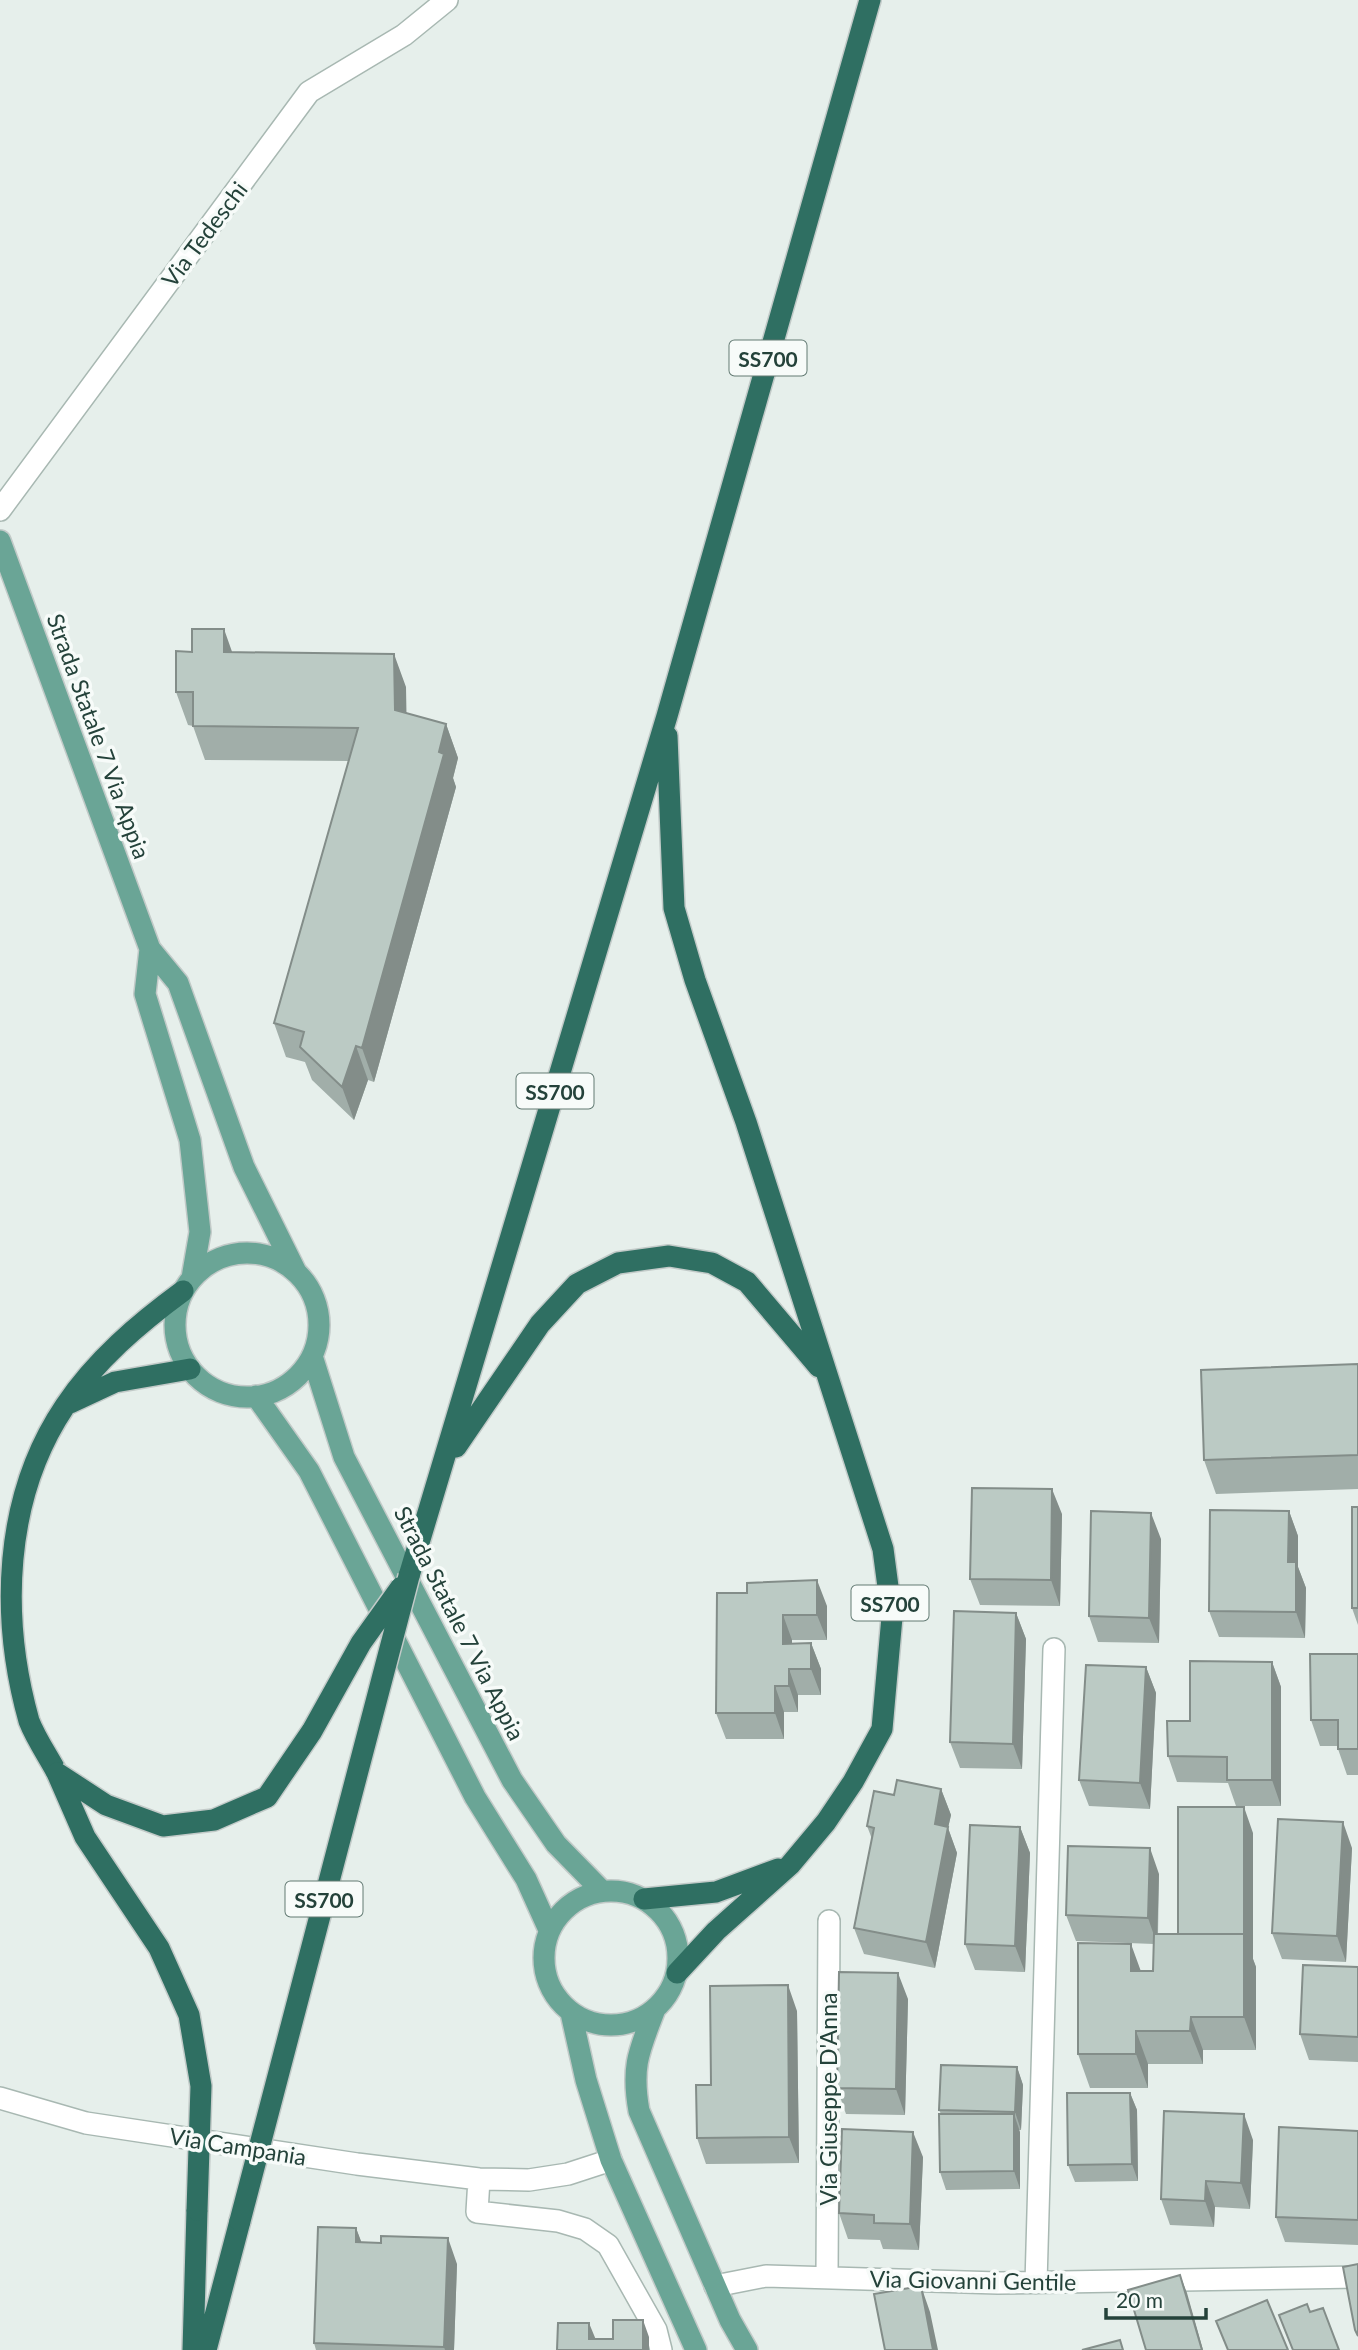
<svg xmlns="http://www.w3.org/2000/svg" width="1358" height="2350" font-family="Lato,sans-serif">
<rect width="100%" height="100%" fill="#e6efeb"/>
<g fill="none" stroke-linecap="round" stroke-linejoin="round">
<defs>
<path id="minor" d="M0,510l309,-418 95,-57 43,-35
M0,2098l86,25 271,41 122,15 50,1 39,-6 43,-14
M479,2179l-2,33 81,9 27,8 23,16 48,85 5,20
M827,2276l2,-355
M1036,2283l18,-634
M715,2286l51,-10 232,7 360,-6"/>
<path id="major" d="M0,541l150,408 28,34 66,184 52,105
M150,949l-5,45 45,146 10,92 -8,46
M175 1325a72 72 0 1 1 144 0a72 72 0 1 1-144 0Z
M312,1356l32,101 168,323 44,64 46,47
M256,1396l53,75 166,326 51,82 23,51
M544 1958a67 67 0 1 1 134 0a67 67 0 1 1-134 0Z
M655,2009c-16,42 -24,57 -16,102l91,209 17,30
M571,2013l15,67 25,80 85,190"/>
<path id="highway" d="M667,736l7,172 21,72 51,142 137,427 9,68 -10,112 -29,53 -27,40 -36,43 -74,66 -39,42
M70,1403l45,-21 75,-13
M456,1447l84,-123 37,-40 41,-21 51,-7 43,7 35,19 72,85
M409,1576l258,-860 203,-716
M57,1773c-9,-17 -21,-34 -28,-52 -29,-103 -26,-223 36,-315 31,-46 73,-82 118,-115
M644,1899l72,-7 62,-23
M193,2350l4,-140
M206,2350l34,-129"/>
</defs>
<use href="#minor" stroke="#a8b8b2" stroke-width="24"/>
<use href="#major" stroke="#c2cac8" stroke-width="24"/>
<use href="#highway" stroke="#c2cac8" stroke-width="24"/>
<use href="#minor" stroke="#fff" stroke-width="21"/>
<use href="#major" stroke="#6aa596" stroke-width="21"/>
<use href="#highway" stroke="#2f6f62" stroke-width="21"/>
<defs>
<path id="highway-bridge" d="M57,1773l49,32 57,21 51,-6 53,-23 45,-66 49,-88 40,-56
M57,1773l28,64 74,111 30,67 12,71 -4,124
M240,2221l169,-645"/>
</defs>
<use href="#highway-bridge" stroke="#c2cac8" stroke-width="24" stroke-linecap="butt"/>
<use href="#highway-bridge" stroke="#2f6f62" stroke-width="21"/>
</g>
<path fill="#a1aea9" d="M232,652l174,35v26l40,11 12,34 -5,20 3,9 -82,295 -6,-2 -14,40 -42,-40 -7,-18 -19,-5 -12,-34 75,-262 -144,-1 -12,-34 -5,-1 -12,-33z
M1358,1364v125l-142,5 -12,-34z
M1358,1507v118l-6,-17z
M1289,1511l9,25v31l8,21 -1,50 -86,-1 -10,-26z
M1062,1514l-2,92 -80,-1 -10,-26z
M1161,1539l-2,104 -61,-1 -9,-26z
M717,1593l110,13v34h-35v4l19,-1 10,26v26h-23v17h-14v27h-58l-10,-26z
M1016,1613l10,26 -4,130 -62,-1 -10,-26z
M1358,1654v121h-11l-9,-26v-3h-18l-9,-26z
M1272,1662l9,25v119h-45l-8,-23 -51,-1 -9,-26 22,-35z
M1146,1667l10,26 -6,116 -61,-3 -10,-26z
M941,1789l10,26 -3,13 9,25 -22,115 -71,-14 -10,-26 18,-89 -5,-13 27,-31z
M1020,1827l10,26 -5,119 -50,-2 -10,-26z
M1253,1833v126l3,8v83h-53v14h-55v24h-58l-12,-34 63,-83h12l1,-27 -78,-3 -10,-26 93,-41 -1,60h20z
M1352,1848l-6,114 -64,-3 -10,-26z
M1358,1967v95l-49,-2 -9,-26z
M908,1999l-3,116 -59,-1 -9,-26z
M797,2011l2,152 -93,1 -9,-26 14,-53z
M1017,2067l6,18 -2,45h-2l1,59 -74,1 -6,-18 1,-58 -2,-4z
M1130,2093l7,17 1,71 -63,1 -7,-17z
M1358,2131v114l-73,-3 -9,-25z
M1253,2140l-3,69 -35,-2 -1,20 -44,-2 -9,-26z
M923,2157l-4,93 -36,-1 -3,-9 -32,-1 -9,-26z
M356,2228l5,14 96,22 -3,86h-138l-2,-7z"/>
<path fill="#838d89" d="M224,629l12,34 -12,-11z
M394,654l12,33 1,56 -12,-33z
M446,724l12,34 -5,20 3,9 -82,295 -12,-34z
M356,1046l12,34 -14,40 -12,-33z
M1052,1489l10,25 -2,92 -9,-26z
M1289,1511l9,25v31l8,21 -1,50 -9,-26 -8,-50z
M1151,1513l10,26 -2,104 -10,-25z
M817,1580l10,26v34l-10,-25z
M1016,1613l10,26 -4,130 -9,-25z
M783,1615l9,25v29l-9,-25z
M811,1643l10,26v26l-10,-26z
M1272,1662l9,25v119l-9,-26z
M1146,1667l10,26 -6,116 -10,-26z
M789,1669l9,26v17l-9,-26z
M775,1686l9,26v27l-9,-26z
M941,1789l10,26 -3,13 9,25 -22,115 -9,-26 9,-118z
M1244,1807l9,26v126l3,8v83l-12,-33z
M1343,1822l9,26 -6,114 -9,-26z
M1020,1827l10,26 -5,119 -10,-26z
M1150,1848l9,26 -2,70 -9,-26z
M1131,1944l12,33 -12,-6z
M898,1973l10,26 -3,116 -9,-26z
M788,1985l9,26 2,152 -10,-26z
M1191,2017l12,33v14l-13,-33z
M1136,2031l12,33v24l-12,-34z
M1017,2067l6,18 -2,45 -6,-18z
M1130,2093l7,17 1,71 -6,-17z
M1014,2114l6,18v57l-6,-18z
M1244,2114l9,26 -3,69 -9,-26z
M913,2132l10,25 -4,93 -9,-26z
M1206,2181l9,26 -1,20 -9,-26z
M356,2228l10,26 -10,-12z
M448,2238l9,26 -3,86h-9l-1,-3z
M1180,2275l7,18 16,57h-1z
M921,2286l9,26 8,38h-5z
M643,2320l6,17v13h-6z
M589,2323l7,17 -7,-1z"/>
<path fill="#bbcac4" stroke="#838d89" stroke-width="2" d="M192,629h32v23l170,2 1,56 51,14 -7,28 5,2 -82,294 -6,-2 -14,41 -42,-40 4,-15 -30,-9 84,-295 -165,-2v-34h-17v-41l16,1z
M1358,1364v91l-154,5 -3,-90z
M972,1488l80,1 -1,91 -81,-1z
M1352,1507h6v101h-6z
M1210,1510l79,1 -1,51h8v50l-87,-1z
M1091,1511l60,2 -2,105 -60,-2z
M817,1580v35h-34v29l28,-1v26h-22v17h-14v27h-59l1,-120h30v-10z
M954,1611l62,2 -3,131 -63,-2z
M1310,1654h48v95h-20v-29h-27z
M1190,1661l82,1v118h-45v-23l-59,-1 -1,-35h23z
M1086,1665l60,2 -6,116 -61,-3z
M897,1780l44,9 -6,35 13,3 -22,115 -72,-14 20,-100 -7,-2 7,-35 20,4z
M1178,1807h66v127h-66z
M1278,1819l65,3 -6,114 -65,-3z
M970,1825l50,2 -5,119 -50,-2z
M1068,1846l82,2 -2,70 -82,-3z
M1154,1934h90v83h-53l-1,14h-54v23h-58v-111l53,1v27h22z
M1303,1965l55,2v70l-58,-3z
M839,1972l59,1 -2,116 -59,-1z
M788,1985l1,152 -92,1 -1,-53h15l-1,-99z
M941,2065l76,2 -2,45 -76,-2z
M1067,2093h63l2,71 -64,1z
M1164,2111l80,3 -3,69 -35,-2 -1,20 -44,-2z
M939,2114h75v57l-74,1z
M1279,2127l79,4v89l-82,-3z
M842,2129l71,3 -3,92 -36,-1v-8l-35,-2z
M318,2227l38,1v14l25,1v-7l67,2 -4,109 -130,-4z
M1358,2264v72l-3,-6 -12,-63z
M1180,2275l22,75h-56l-18,-60z
M921,2286l12,64h-48l-11,-56z
M1267,2300l21,50h-60l-12,-29z
M1307,2304l3,8 13,-4 16,42h-46l-14,-35z
M613,2320h30v30h-86l1,-27h31v16h24z
M1120,2340l3,10h-41z"/>
<g text-anchor="middle" dominant-baseline="central" stroke-width="7" stroke-linejoin="round" paint-order="stroke">
<g fill="#f7fbf9" stroke="#637a73" stroke-width="2">
<rect x="729.5" y="340.5" width="77" height="35" rx="5"/>
<rect x="516.5" y="1073.5" width="77" height="35" rx="5"/>
<rect x="851.5" y="1585.5" width="77" height="35" rx="5"/>
<rect x="285.5" y="1881.5" width="77" height="35" rx="5"/>
</g>
<g font-size="21" font-weight="bold" fill="#24423a">
<text x="768" y="358">SS700</text>
<text x="555" y="1091">SS700</text>
<text x="890" y="1603">SS700</text>
<text x="324" y="1899">SS700</text>
</g>
<g font-size="23" fill="#24423a" stroke="#f7fbf9">
<text transform="translate(204 234) rotate(-53)">Via Tedeschi</text>
<text transform="translate(99 736) rotate(70)">Strada Statale 7 Via Appia</text>
<text transform="translate(460 1623) rotate(63)">Strada Statale 7 Via Appia</text>
<text transform="translate(828 2099) rotate(-90)">Via Giuseppe D'Anna</text>
<text transform="translate(238 2146) rotate(9)">Via Campania</text>
<text transform="translate(973 2280) rotate(1)">Via Giovanni Gentile</text>
</g>
</g>
<path d="M1106 2308v10h100v-10" fill="none" stroke="#24423a" stroke-width="3.5"/>
<text x="1116" y="2308" font-size="21" fill="#24423a" stroke="#f7fbf9" stroke-width="5" paint-order="stroke">20 m</text>
</svg>
